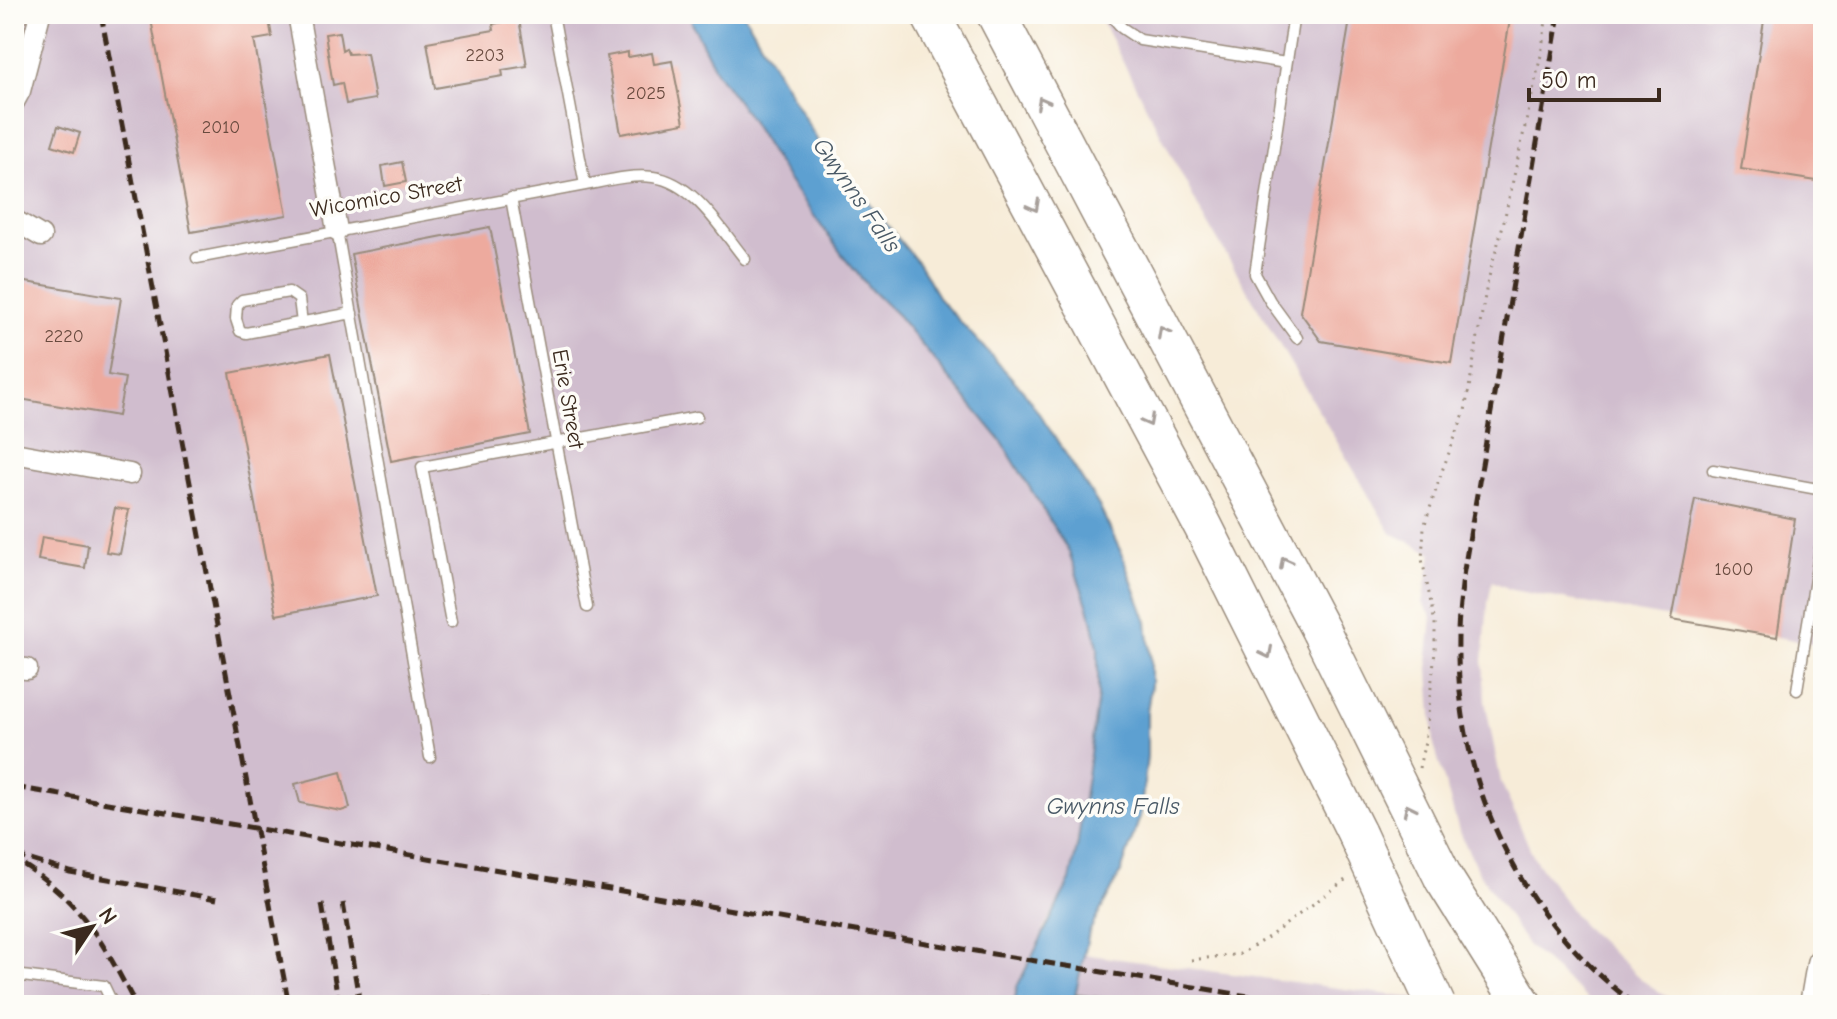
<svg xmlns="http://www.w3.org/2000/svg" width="1837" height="1019" font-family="'Comic Neue',sans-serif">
<rect width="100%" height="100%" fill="#fdfcf7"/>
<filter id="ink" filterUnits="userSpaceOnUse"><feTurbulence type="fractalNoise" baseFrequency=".0125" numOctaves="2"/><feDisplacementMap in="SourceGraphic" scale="16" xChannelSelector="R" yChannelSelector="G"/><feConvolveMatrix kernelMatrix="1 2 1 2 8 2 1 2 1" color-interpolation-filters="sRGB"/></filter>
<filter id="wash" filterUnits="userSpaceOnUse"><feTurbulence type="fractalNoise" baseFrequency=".006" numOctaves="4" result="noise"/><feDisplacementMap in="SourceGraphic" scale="32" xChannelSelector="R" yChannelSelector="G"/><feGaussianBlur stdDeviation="1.8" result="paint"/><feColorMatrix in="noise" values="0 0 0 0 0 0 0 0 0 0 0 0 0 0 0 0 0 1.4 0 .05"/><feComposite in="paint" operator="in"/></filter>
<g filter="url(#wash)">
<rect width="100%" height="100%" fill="#f7ecd8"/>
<path fill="#d0bdce" d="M14,14h677l1,10 25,49 31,43 40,64 58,80 26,31 26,25 104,126 67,110 23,67 6,28v49l-9,75 -19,109 -27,50 39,24 383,51h-1451z
M1098,14h725v631l-311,-55 -20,-9 -4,22 -5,57 2,41 16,81 33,76 48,67 61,56 37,24h-86l-66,-59 -50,-75 -19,-40 -25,-86 -6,-90 4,-38 -9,-14 9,-50 -41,-20 -190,-321z"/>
<path fill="#62b07a" stroke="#4e6d4c" stroke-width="2" d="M1076,995l37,5 4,5h-44z"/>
<path fill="#5da0d1" stroke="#4c6578" stroke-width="2" d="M691,14h53l86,148 29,29 60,73 21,36 83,90 37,55 39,61 21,44 27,72 4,39v24l-4,27v45l-7,60 -19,55 -32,60 -16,73h-59l3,-18 53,-107 8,-38 20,-146v-49l-6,-28 -23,-67 -67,-110 -104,-126 -26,-25 -26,-31 -58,-80 -40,-64 -31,-43 -25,-50z"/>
<g id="blocks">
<path fill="#edaa9e" d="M150,14h118l4,23 -18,3 33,175 -96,17z
M1351,14h160l-60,349 -130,-22 -21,-29z
M1765,14h58v168l-82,-13z
M519,19l8,47 -25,4 1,6 -68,12 -8,-46 67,-12 -1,-6z
M339,32l3,18 4,-2 2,6 19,-1 8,46 -29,5 -4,-21 -9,2 -8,-51z
M628,52v5l24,-4 2,11 18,-3 12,62 -63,11 -14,-78z
M58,126l22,7 -6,19 -22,-7z
M402,162l4,20 -21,4 -3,-20z
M490,227l40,207 -139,27 -40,-207z
M14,280l107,18 -13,77 17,3 -7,38 -104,-18z
M330,354l47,242 -101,19 -46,-242z
M1695,499l100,20 -18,118 -105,-18z
M115,508l14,2 -9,44 -14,-2z
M42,537l46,8 -3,23 -47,-8z
M341,772l9,36 -9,3 -41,-8 -5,-19z"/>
</g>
</g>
<g filter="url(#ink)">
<use href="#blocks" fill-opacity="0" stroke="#998b7b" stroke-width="2"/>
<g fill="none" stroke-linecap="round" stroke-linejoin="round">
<defs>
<path id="lane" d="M553,14l32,171
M1110,14l12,14 18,12 146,23
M1294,14l-39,260 15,27 27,37
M511,198l76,409
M337,230l93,527
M197,258l388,-73c21,-4 46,-11 68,-8 41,5 69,54 92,82
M302,323l-3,-24 -10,-7 -47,8 -5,5 -1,14 4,12 6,2 106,-20
M1713,470l110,20
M451,622l-29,-155 275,-50
M1797,690l26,-160
M14,975l90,11 9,19
M482,1005h5"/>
<path id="street" d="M298,14l39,216
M14,102l6,-11 20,-77
M14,220l27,16
M14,453l116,21
M14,668l13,1"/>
<path id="primary" d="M1816,1005l7,-41"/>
<path id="highway" d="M930,14l273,512 154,308
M996,14l325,617
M1444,879l79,126"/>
</defs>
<use href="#lane" stroke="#998b7b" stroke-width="13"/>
<use href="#street" stroke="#998b7b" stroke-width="23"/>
<use href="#primary" stroke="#998b7b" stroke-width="35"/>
<use href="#highway" stroke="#998b7b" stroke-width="41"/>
<path stroke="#998b7b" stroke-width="3" stroke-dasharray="2 6" stroke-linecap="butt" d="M1419,768l6,-27 10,-89v-29l-13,-64 2,-32 18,-56 23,-60 22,-127 16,-59 38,-170 6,-41
M1191,960l49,-6 30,-18 78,-58"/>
<use href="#lane" stroke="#fff" stroke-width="10"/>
<use href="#street" stroke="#fff" stroke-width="20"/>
<use href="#primary" stroke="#fff" stroke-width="32"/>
<use href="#highway" stroke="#fff" stroke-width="38"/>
<path stroke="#3b2a1e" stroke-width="5" stroke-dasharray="12 6" stroke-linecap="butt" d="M101,14l188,991
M1559,14l-96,562c-2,20 -5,41 -5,61 -3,146 61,281 178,368
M14,787l870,149 419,69
M14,855l56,17 147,27
M24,865c60,39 80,80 112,140
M343,903l17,102
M322,904l17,101"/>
<defs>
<path id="highway-bridge" d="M1321,631l123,248
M1357,834l79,171"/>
</defs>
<use href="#highway-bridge" stroke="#998b7b" stroke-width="41" stroke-linecap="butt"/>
<use href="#highway-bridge" stroke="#fff" stroke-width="38"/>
</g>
<defs><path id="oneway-chevron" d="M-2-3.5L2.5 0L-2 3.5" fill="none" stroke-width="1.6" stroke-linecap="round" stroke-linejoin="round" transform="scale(2)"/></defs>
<g stroke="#a79f9a">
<use href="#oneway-chevron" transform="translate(1042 102) rotate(-118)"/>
<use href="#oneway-chevron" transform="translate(1034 206) rotate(62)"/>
<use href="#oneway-chevron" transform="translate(1163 332) rotate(-118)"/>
<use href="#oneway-chevron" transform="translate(1148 421) rotate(62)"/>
<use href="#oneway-chevron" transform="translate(1285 562) rotate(-118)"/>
<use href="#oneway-chevron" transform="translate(1267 653) rotate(63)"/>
<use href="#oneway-chevron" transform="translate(1409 809) rotate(-116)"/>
</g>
</g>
<g text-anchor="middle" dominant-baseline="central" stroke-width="7" stroke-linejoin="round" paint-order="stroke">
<g font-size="18" fill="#684a3e">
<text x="485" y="55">2203</text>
<text x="646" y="93">2025</text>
<text x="221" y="127">2010</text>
<text x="64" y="336">2220</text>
<text x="1734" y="569">1600</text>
</g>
<g font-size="22" fill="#3b2a1e" stroke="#fdfcf7">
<text transform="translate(386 197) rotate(-10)">Wicomico Street</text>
<text transform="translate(568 399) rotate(80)">Erie Street</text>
</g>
<g font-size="24" font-style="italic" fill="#495966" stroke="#fdfcf7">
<text transform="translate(857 195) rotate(55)">Gwynns Falls</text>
<text x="1113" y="806">Gwynns Falls</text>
</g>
</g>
<rect width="1837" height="1019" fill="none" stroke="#fdfcf7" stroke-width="48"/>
<g transform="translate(92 927) rotate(55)" stroke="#fdfcf7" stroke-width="6" paint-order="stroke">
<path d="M0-6L14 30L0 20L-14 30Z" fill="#3b2a1e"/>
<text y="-12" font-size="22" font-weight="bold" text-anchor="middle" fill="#3b2a1e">N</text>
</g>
<path d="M1529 88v12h130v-12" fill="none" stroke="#3b2a1e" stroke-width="4"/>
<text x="1541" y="88" font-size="24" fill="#3b2a1e" stroke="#fdfcf7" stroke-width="6" paint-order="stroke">50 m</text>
</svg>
